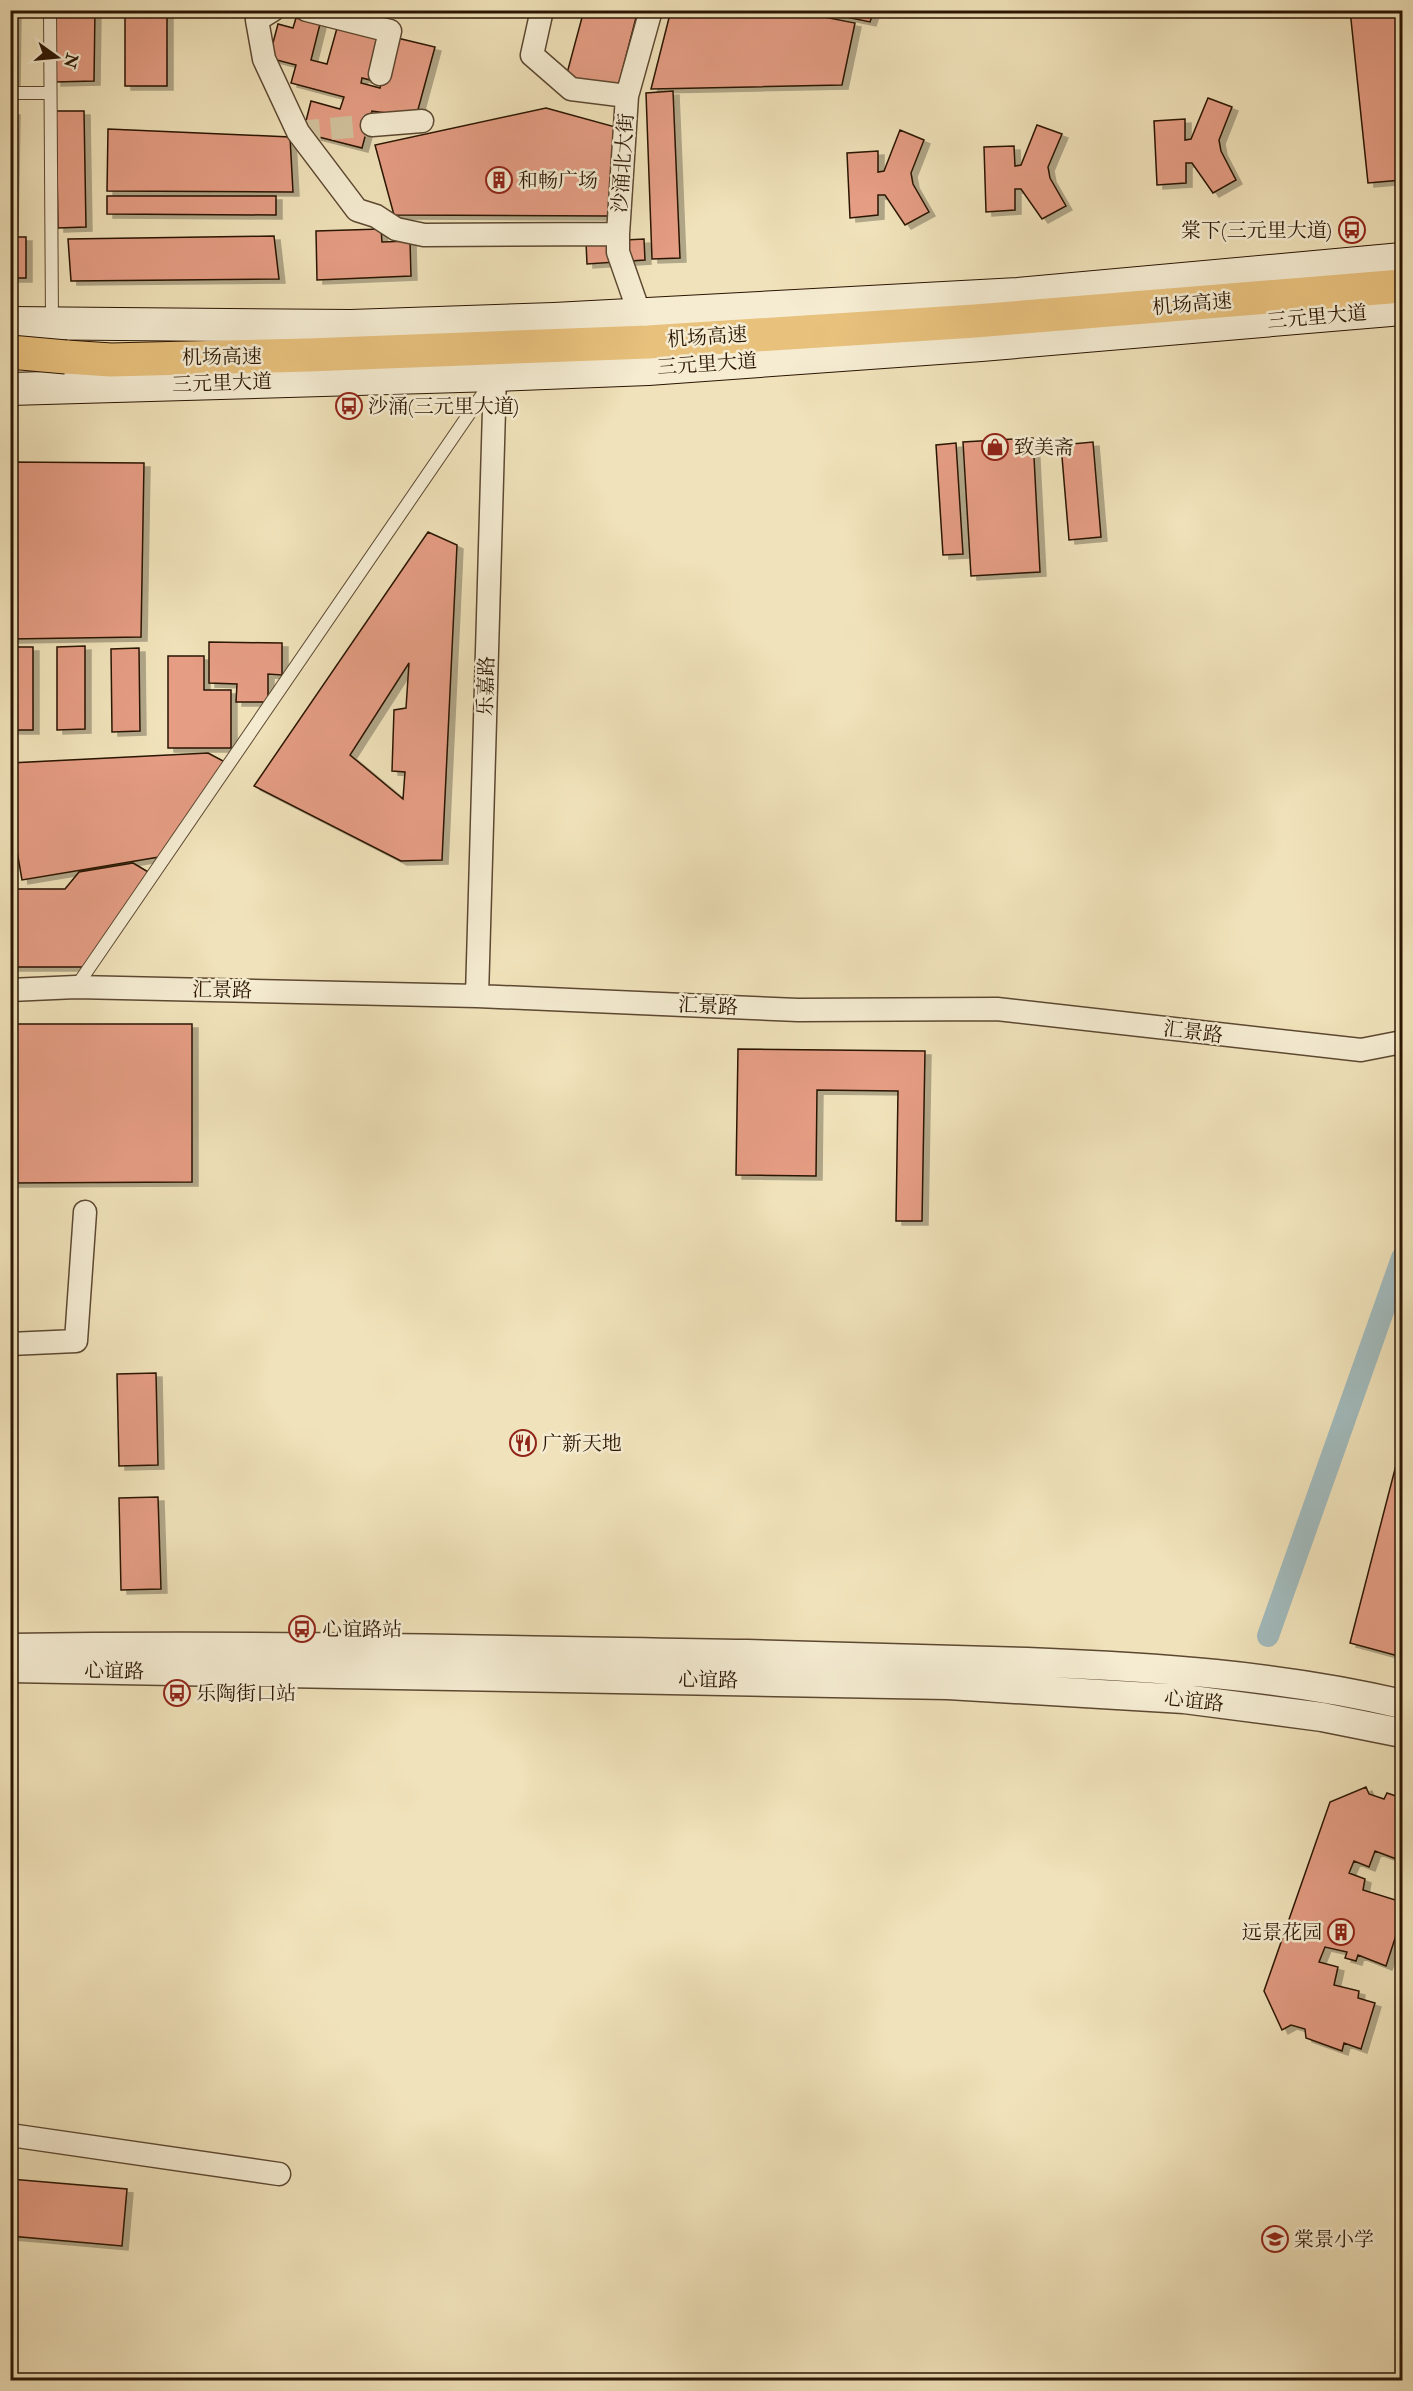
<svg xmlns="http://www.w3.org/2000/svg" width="1413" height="2391" font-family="'IM FELL Double Pica','Noto Serif SC',serif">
<defs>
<filter id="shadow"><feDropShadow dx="6" dy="4" stdDeviation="0" flood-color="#0004"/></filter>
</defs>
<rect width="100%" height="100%" fill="#f0e2ba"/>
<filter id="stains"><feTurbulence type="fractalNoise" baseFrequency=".00333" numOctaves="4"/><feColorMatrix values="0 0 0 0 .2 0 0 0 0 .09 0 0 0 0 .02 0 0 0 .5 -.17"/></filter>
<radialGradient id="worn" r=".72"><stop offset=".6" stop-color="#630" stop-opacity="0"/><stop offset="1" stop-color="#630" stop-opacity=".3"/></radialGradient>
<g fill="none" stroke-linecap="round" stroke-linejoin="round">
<path stroke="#a1babc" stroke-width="22" d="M1268,1636l134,-378"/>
</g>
<path fill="#e59d84" stroke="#2a1503" stroke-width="1.5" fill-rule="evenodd" filter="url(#shadow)" d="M10,10h5l-1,73h-4z
M56,10h39l-1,71 -39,1z
M125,10h42v76h-42z
M584,10h54l-21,81 -51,-14z
M671,10h117l67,13 -13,62 -191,4z
M812,10h62l-4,12z
M1350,10h52v170l-34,3z
M296,18l24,6 -9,36 16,4 12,-43 47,12 -12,48 -12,-3 -1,5 19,5 13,-51 42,10 -19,70 -44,-6 -10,37 -59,-15 8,-32 29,8 4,-12 -53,-14 5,-18 -27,-7 9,-34 15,4z
M673,91l7,167 -28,1 -6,-166z
M1208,98l24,9 -13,33 2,11 15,29 -23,13 -21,-30h-6v20l-29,2 -3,-64 31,-2v21l6,-1z
M546,108l73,20 -9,88 -216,-1 -19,-70z
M10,111h4l-2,117h-2z
M56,111h28l2,116 -28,1z
M1037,125l25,9 -14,33 2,11 16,28 -24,13 -21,-30h-6v21l-29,2 -2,-65 30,-1 1,20 6,-1z
M108,129l182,8 3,55 -186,-1z
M900,130l24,10 -13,33 2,11 16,28 -24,13 -20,-30h-7v20l-28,3 -3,-65 31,-2v21l6,-1z
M107,196h169v19l-169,-1z
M381,229l1,13 28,-1 1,35 -94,4 -1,-49z
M274,236l5,43 -208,2 -3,-42z
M10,237h16v41h-16z
M644,239l1,21 -58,4 -1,-22z
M1033,438l7,134 -69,4 -8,-134z
M1093,442l8,95 -32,3 -8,-95z
M956,443l7,111 -20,1 -7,-110z
M10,462l134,1 -3,174 -131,2z
M428,532l29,13 -15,315 -41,1 -147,-75zM409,663l-3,45 -12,2 -2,61 13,1 -2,27 -53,-44z
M209,642l73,1v32l-14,-1v28h-32l1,-18 -28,-1z
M1402,644v76h-3z
M85,646v83l-28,1v-83z
M10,647h23v83h-23z
M139,648l1,83 -28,1 -1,-83z
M168,656h36v34h27v58h-63z
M208,753l17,9 -66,95 -137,23 -12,-69v-48z
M133,863l17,10 -65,94h-75v-43l5,-35h50l14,-17z
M10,1024h182v158l-182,1z
M738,1049l187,2 -3,170h-26l2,-130 -81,-1 -1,86 -80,-1z
M156,1373l2,92 -39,1 -2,-92z
M1402,1442v215l-52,-14z
M158,1497l3,92 -40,1 -2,-92z
M1366,1787l3,7 15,5 3,-6 15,5v57l-3,5 -24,-9 -6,16 -15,-6 -5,12 16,6 -2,11 39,12v15l-16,49 -28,-11 -2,6 -11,-3 2,-6 -22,-5 -6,15 19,5 -4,18 25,6 -1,7 17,5 -14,46 -17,-6 -2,8 -36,-13 -1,-9 -14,-4 -9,5 -18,-39 66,-189z
M10,2179l117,10 -5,57 -112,-10z"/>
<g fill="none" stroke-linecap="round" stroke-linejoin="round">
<path stroke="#d2c39f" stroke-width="22" stroke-dasharray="22 11" stroke-linecap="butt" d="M298,132l74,-7"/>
<defs>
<path id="service" d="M50,10l2,312
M10,93h40
M76,987l417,-608"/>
<path id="minor" d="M273,10l-16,10 7,39 34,73 59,78 19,6 20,13 28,6 194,-1
M307,10l83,21 -10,43
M542,10l-10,45 39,34 56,7
M372,125l50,-4
M640,315l-22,-63v-18l9,-138 24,-86
M10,990l66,-3 401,9 321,14 199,-1 364,41 41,-8
M477,996l18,-621
M10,1344l66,-3 9,-129
M10,2135l269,39"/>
<path id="tertiary" d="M10,1648c246,-4 491,2 737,6 93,2 186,5 280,8 126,5 252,13 375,42
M10,1668l938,17 236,14 138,18 80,16"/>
<path id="secondary" d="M10,323l341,3 203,-7 464,-25 384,-35
M10,389l485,-14 153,-6 333,-24 421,-36"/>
<path id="motorway" d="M66,357l45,3 197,-5 340,-13 327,-21 427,-35"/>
</defs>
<use href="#service" stroke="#5c4831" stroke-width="14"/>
<use href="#minor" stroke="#5c4831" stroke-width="25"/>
<use href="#tertiary" stroke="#5c4831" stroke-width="31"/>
<use href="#secondary" stroke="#2a1503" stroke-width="34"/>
<use href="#motorway" stroke="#2a1503" stroke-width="35"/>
<use href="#service" stroke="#f5ecd2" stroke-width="12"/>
<use href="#minor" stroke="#f5ecd2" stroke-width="22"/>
<use href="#tertiary" stroke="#f5ecd2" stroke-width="28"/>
<use href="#secondary" stroke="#f5ecd2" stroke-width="32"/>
<use href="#motorway" stroke="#e8c17d" stroke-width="33"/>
<defs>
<path id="motorway-bridge" d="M10,352l56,5"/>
</defs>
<use href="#motorway-bridge" stroke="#2a1503" stroke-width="35" stroke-linecap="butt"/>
<use href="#motorway-bridge" stroke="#e8c17d" stroke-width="33"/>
</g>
<defs>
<symbol id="building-ring" viewBox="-11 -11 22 22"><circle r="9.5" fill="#f5ecd2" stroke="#8f2418" stroke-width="1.5"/><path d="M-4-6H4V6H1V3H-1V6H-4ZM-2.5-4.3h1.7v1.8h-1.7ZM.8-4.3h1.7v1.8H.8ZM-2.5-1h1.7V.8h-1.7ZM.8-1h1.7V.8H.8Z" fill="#8f2418"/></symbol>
<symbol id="bus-ring" viewBox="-11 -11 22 22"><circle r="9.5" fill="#f5ecd2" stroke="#8f2418" stroke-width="1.5"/><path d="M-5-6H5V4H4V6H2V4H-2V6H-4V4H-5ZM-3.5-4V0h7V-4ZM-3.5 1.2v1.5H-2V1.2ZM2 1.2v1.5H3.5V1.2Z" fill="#8f2418"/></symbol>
<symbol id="shop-ring" viewBox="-11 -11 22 22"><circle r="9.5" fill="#f5ecd2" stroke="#8f2418" stroke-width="1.5"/><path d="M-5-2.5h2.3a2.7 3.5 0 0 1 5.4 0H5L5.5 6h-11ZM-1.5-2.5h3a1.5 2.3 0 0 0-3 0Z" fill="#8f2418"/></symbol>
<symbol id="restaurant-ring" viewBox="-11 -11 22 22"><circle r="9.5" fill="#f5ecd2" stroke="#8f2418" stroke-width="1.5"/><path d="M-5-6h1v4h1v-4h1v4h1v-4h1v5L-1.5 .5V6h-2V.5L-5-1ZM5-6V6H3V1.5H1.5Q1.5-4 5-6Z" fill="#8f2418"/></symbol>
<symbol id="school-ring" viewBox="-11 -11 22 22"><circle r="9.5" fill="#f5ecd2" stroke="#8f2418" stroke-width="1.5"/><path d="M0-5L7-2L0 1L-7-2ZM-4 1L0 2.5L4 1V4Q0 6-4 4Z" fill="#8f2418"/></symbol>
</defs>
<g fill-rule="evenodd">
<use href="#building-ring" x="484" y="165" width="30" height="30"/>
<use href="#bus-ring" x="1337" y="215" width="30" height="30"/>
<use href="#bus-ring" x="334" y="391" width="30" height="30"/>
<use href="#shop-ring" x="980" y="432" width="30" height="30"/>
<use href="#restaurant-ring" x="508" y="1428" width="30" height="30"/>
<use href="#bus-ring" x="287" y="1614" width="30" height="30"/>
<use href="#bus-ring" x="162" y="1678" width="30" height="30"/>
<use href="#building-ring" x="1326" y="1917" width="30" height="30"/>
<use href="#school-ring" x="1260" y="2224" width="30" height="30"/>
</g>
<g text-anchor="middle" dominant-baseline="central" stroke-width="5" stroke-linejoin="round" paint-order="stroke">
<g font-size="20" fill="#2a1503" stroke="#f5ecd2">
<text transform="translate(623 163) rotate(-86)">沙涌北大街</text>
<text transform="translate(1192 304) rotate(-5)">机场高速</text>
<text transform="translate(1317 317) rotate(-5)">三元里大道</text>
<text transform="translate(707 337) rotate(-4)">机场高速</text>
<text transform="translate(222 357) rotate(-1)">机场高速</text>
<text transform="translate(707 364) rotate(-4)">三元里大道</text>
<text transform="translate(222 383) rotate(-2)">三元里大道</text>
<text transform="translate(486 686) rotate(-88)">乐嘉路</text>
<text transform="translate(222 990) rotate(1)">汇景路</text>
<text transform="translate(708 1006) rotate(3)">汇景路</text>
<text transform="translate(1193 1032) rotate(7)">汇景路</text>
<text transform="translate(114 1671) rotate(1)">心谊路</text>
<text transform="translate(708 1680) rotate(1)">心谊路</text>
<text transform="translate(1194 1701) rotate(6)">心谊路</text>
</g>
<g font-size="20" fill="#2a1503" stroke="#f5ecd2" text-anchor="start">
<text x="518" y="180">和畅广场</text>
<text x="1332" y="230" text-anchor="end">棠下(三元里大道)</text>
<text x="368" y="406">沙涌(三元里大道)</text>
<text x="1014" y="447">致美斋</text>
<text x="542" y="1443">广新天地</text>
<text x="322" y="1629">心谊路站</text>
<text x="196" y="1693">乐陶街口站</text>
<text x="1322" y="1932" text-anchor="end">远景花园</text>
<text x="1294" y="2239">棠景小学</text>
</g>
</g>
<rect width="1413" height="2391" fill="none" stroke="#f0e2ba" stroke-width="36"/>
<rect x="12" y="12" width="1389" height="2367" fill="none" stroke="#2a1503" stroke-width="3"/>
<rect x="18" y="18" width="1377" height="2355" fill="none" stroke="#2a1503" stroke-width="1.5"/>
<g transform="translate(57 57) rotate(105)" stroke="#f5ecd2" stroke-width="4.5" paint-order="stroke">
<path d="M0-4.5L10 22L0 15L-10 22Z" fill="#2a1503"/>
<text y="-9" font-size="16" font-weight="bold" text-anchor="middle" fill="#2a1503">N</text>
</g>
<rect width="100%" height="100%" filter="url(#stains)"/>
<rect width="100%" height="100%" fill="url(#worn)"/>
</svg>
